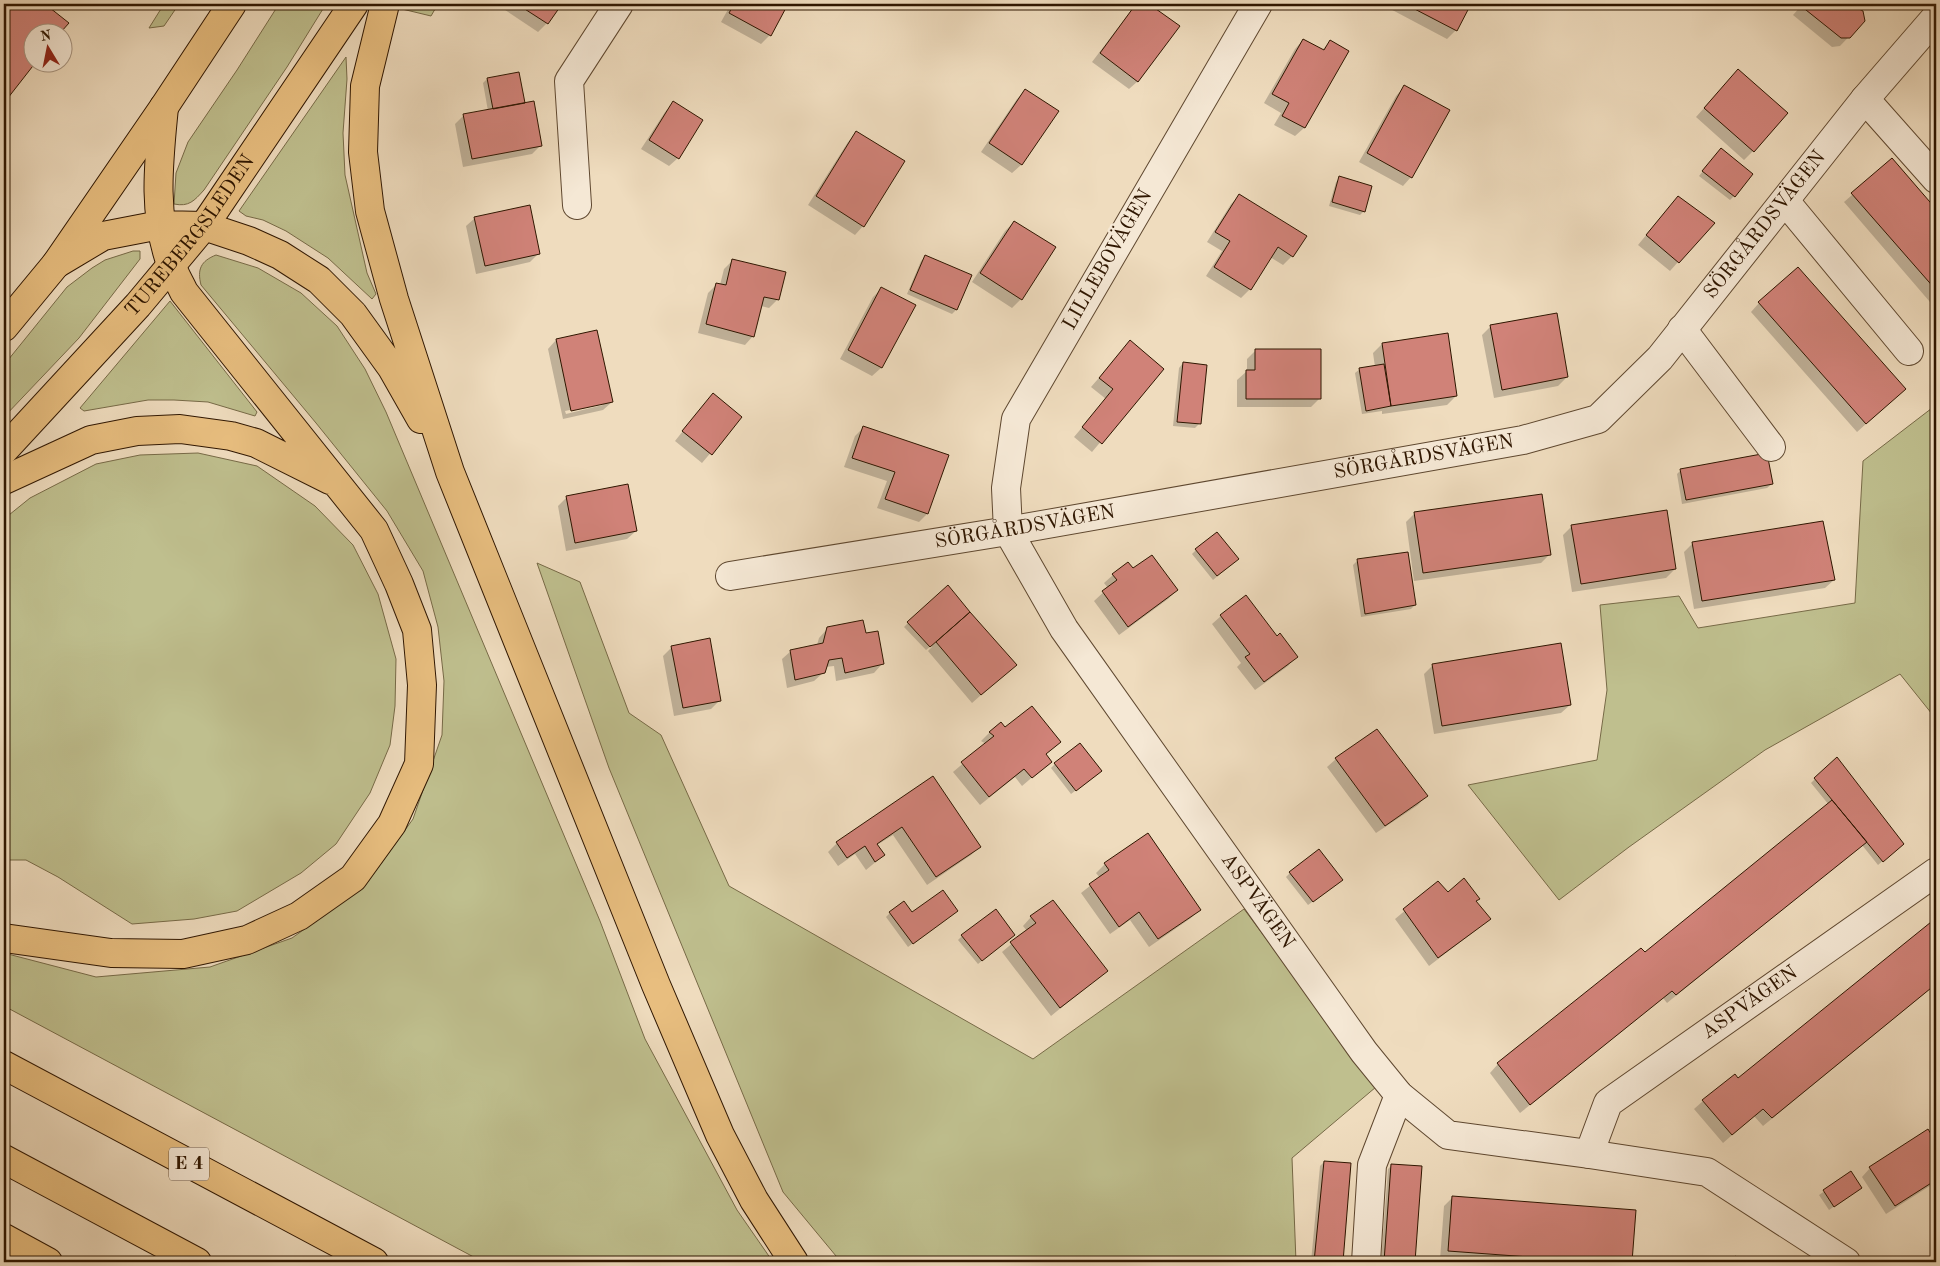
<svg xmlns="http://www.w3.org/2000/svg" width="1940" height="1266" font-family="'Old Standard TT',serif">
<rect width="100%" height="100%" fill="#efdcbe"/>
<filter id="stains"><feTurbulence type="fractalNoise" baseFrequency=".004" numOctaves="4"/><feColorMatrix values="0 0 0 0 .2 0 0 0 0 .09 0 0 0 0 .02 0 0 0 .5 -.17"/></filter>
<radialGradient id="worn" r=".72"><stop offset=".6" stop-color="#630" stop-opacity="0"/><stop offset="1" stop-color="#630" stop-opacity=".3"/></radialGradient>
<path fill="#bfbf8e" stroke="#776a47" d="M164,4h15l-15,22 -15,2z
M279,4h47l-39,63 -83,123c-10,11 -15,17 -30,14l2,-31 12,-31 49,-72z
M404,4h34l-7,12 -29,-7z
M346,57l1,22 -4,54 2,42 22,98 9,21 -4,5 -44,-41 -42,-27 -23,-11 -17,-4 -7,-5z
M133,251h7v8l-61,79 -75,79v-52l63,-78 25,-19 13,-8z
M216,255l42,13 43,25 36,33 28,43 21,43 214,509 45,118 92,171 36,52h-290l-479,-256v-53l92,24 114,-10 82,-29 72,-51 49,-68 29,-84 2,-54 -6,-54 -15,-56 -36,-60 -71,-88 -115,-138c-4,-16 0,-24 15,-30z
M170,301l87,111 -2,4 -47,-14 -34,-2h-26l-64,11 -4,-3z
M1936,405v314l-36,-45 -135,76 -136,97 -70,53 -91,-115 129,-25 10,-70 -7,-85 79,-9 19,32 157,-25 8,-142z
M198,453l59,13 58,40 38,39 25,49 18,65 -1,47 -5,39 -20,48 -34,51 -35,29 -64,38 -43,8 -62,5 -74,-47 -32,-17h-22v-341l26,-21 66,-34 44,-9z
M537,563l43,19 49,131 32,22 68,151 304,173 211,-150 132,178 -84,71 4,104h-455l-58,-70 -174,-424z"/>
<path fill="#0003" fill-rule="evenodd" d="M4,4h39l24,19 -8,9h-27v30h3l-31,39z
M496,4h64l-13,19 -9,9z
M731,4h56l-17,31 -9,9 -40,-22z
M1136,4h11l31,23 -40,54 -9,8 -37,-27z
M1381,4h89l-14,26 -9,9z
M1803,4h59l-5,6 7,11 -24,25 -8,1 -39,-32z
M1303,40l19,10 8,-8 17,9 -43,77 -9,8 -21,-11 7,-12 -17,-10 31,-54z
M487,79l54,66 -9,9 -69,13 -8,-43 9,-9 24,-4 -5,-28z
M1730,79l23,72 -9,9 -48,-43z
M1404,87l7,90 -8,9 -44,-24 37,-66z
M1026,90l31,21 -36,54 -9,8 -31,-21 36,-53z
M673,103l5,55 -9,8 -28,-17 24,-37z
M856,133l7,93 -8,9 -47,-30 40,-63z
M1717,154l17,42 -4,4 -31,-24z
M1892,160l44,51v98l-92,-107z
M1340,178l24,33 -4,4 -31,-9 7,-24z
M1240,195l52,61 -9,9 -13,-8 -20,32 -9,9 -35,-22 16,-25 -15,-9 24,-38z
M1670,206l8,56 -8,9 -32,-26z
M475,218l64,35 -9,9 -54,12 -10,-48z
M1014,222l7,77 -9,9 -40,-26 33,-51z
M925,257l45,19 -14,34 -4,4 -45,-20 14,-33z
M733,260l45,39 -9,9 -8,-2 -8,30 -8,9 -47,-12 10,-40 9,-9 3,1 4,-16z
M882,288l32,17 -33,63 -9,8 -32,-17 33,-62z
M1759,303l137,94 -39,35 -106,-120z
M1491,326l76,51 -9,9 -64,12 -12,-63z
M556,340l56,62 -9,8 -40,9 -15,-70zM603,403v2l-37,9 -1,-3z
M1130,342l32,27 -70,83 -18,-15 32,-38 -15,-12z
M1382,344l74,52 -9,9 -65,9v-3l-20,3 -7,-41 5,-4 15,-2 -2,-14z
M1256,350l64,48 -9,9h-74v-27l10,-9v-12z
M1183,363l16,61 -4,4 -22,-2 6,-58z
M705,403l36,14 -39,46 -27,-22z
M864,427l63,87 -8,8 -42,-14 10,-27 -43,-14 11,-31z
M1681,470l91,14 -5,4 -85,16 -5,-30z
M567,497l69,34 -9,8 -61,12 -8,-45z
M1414,514l136,40 -9,9 -127,18 -8,-59z
M1572,526l103,43 -9,9 -94,14 -9,-57z
M1693,543l141,37 -9,8 -131,21 -10,-57z
M1196,550l37,13 -20,17 -21,-26z
M1357,561l58,44 -4,4 -50,8 -8,-52z
M1133,570l44,20 -9,9 -49,36 -25,-34 14,-13 -4,-5 9,-8z
M969,613l46,52 -43,38 -44,-52 4,-4 -1,-1 -5,4 -22,-23 4,-4z
M1221,616l55,22 20,19 -8,9 -33,24 -18,-23 4,-4 -29,-39z
M828,628l37,7 17,29 -8,9 -38,8 -2,-15 -9,1 -1,5 -10,9 -27,7 -5,-29 9,-8 26,-6 2,-7z
M672,647l48,53 -9,9 -37,7 -11,-60z
M1433,665l137,40 -9,8 -127,21 -10,-60z
M1005,729l40,26 5,7 -28,24 -7,-9 -35,28 -27,-33 33,-28 -5,-3 9,-9z
M1336,759l90,37 -8,9 -42,28 -49,-66z
M1055,764l41,11 -25,19 -20,-26z
M932,778l48,68 -9,9 -44,30 -34,-50 -16,10 7,10 -18,15 -11,-16 -17,12 -10,-14 9,-9z
M1815,779l83,69 -20,17 -16,-20 -195,158 -4,-5 -143,115 -30,-40 8,-9 147,-110 184,-149 -18,-22z
M1105,864l94,46 -8,8 -42,29 -19,-27 -20,14 -29,-41 19,-15 -4,-5z
M1290,873l47,11 -29,21 -22,-28z
M1438,883l10,11 27,8 14,17 -9,8 -51,39 -34,-47z
M956,911l-48,36 -22,-30 4,-4 22,1z
M1031,917l75,54 -55,45 -49,-64 25,-21 -4,-5z
M1936,920v64l-173,142 -9,-10 -31,27 -29,-34 9,-8 35,-22z
M962,936l48,2 -32,26 -20,-24z
M1927,1131l9,13v38l-50,32 -24,-37 8,-9z
M1324,1162l26,2 -8,98h-31l9,-96z
M1392,1165l28,2 -6,95h-33l7,-93z
M1851,1173l10,15 -32,22 -10,-15z
M1453,1197l182,14 -4,51h-155l-36,-2 4,-54z"/>
<path fill="#d08278" stroke="#2f1600" d="M4,4h41l24,19 -8,9h-29v30h4l-32,41z
M517,4h45l-14,20z
M734,4h54l-17,32 -42,-23z
M1136,4h13l31,22 -42,56 -38,-29z
M1405,4h66l-14,27z
M1803,4h60l-4,5 4,2 2,10 -15,17h-9l-40,-32z
M1303,39l21,11 6,-10 19,11 -44,77 -23,-12 7,-13 -17,-9z
M1738,69l50,44 -34,39 -50,-44z
M519,72l6,31 -32,6 -6,-31z
M1404,85l46,25 -38,68 -45,-25z
M1025,89l34,22 -37,54 -33,-22z
M534,101l8,45 -70,13 -9,-45z
M673,101l30,19 -24,39 -30,-19z
M856,131l49,30 -41,66 -48,-31z
M1721,148l32,26 -18,23 -33,-26z
M1892,158l44,51v81l-85,-97z
M1339,176l33,10 -7,26 -33,-10z
M1239,194l68,42 -14,21 -15,-10 -27,43 -37,-23 16,-26 -15,-9z
M1678,196l37,27 -36,40 -33,-28z
M530,205l10,49 -55,12 -11,-49z
M1014,221l42,26 -34,53 -42,-27z
M925,255l47,20 -15,35 -47,-20z
M732,259l54,13 -7,28 -15,-3 -10,40 -48,-13 10,-41 10,2z
M1798,267l108,122 -40,35 -108,-122z
M881,287l35,18 -34,63 -34,-18z
M1557,313l11,64 -66,13 -12,-65z
M597,330l16,72 -42,9 -15,-72z
M1448,333l9,63 -66,10 -9,-63z
M1130,340l34,29 -62,75 -20,-17 31,-38 -14,-11z
M1255,349h66v50h-75v-29h9z
M1183,362l24,3 -6,59 -24,-2z
M1384,364l7,42 -25,5 -7,-43z
M713,393l29,24 -30,38 -30,-24z
M863,426l86,29 -21,59 -43,-15 10,-27 -43,-14z
M1767,453l6,31 -87,16 -6,-31z
M628,484l9,47 -62,12 -9,-47z
M1542,494l9,61 -128,18 -9,-61z
M1667,510l9,59 -95,15 -10,-59z
M1823,521l12,59 -133,21 -10,-59z
M1217,532l22,27 -22,17 -22,-27z
M1408,552l8,53 -51,9 -8,-55z
M1152,555l26,35 -50,37 -26,-36 15,-11 -5,-6 16,-12 5,6z
M948,585l22,27 -40,35 -23,-25z
M1246,595l31,41 3,-3 18,24 -34,25 -19,-25 5,-3 -30,-39z
M970,612l47,53 -36,30 -45,-53z
M863,620l3,13 12,-2 6,33 -39,9 -3,-15 -13,2 -4,13 -30,7 -5,-30 33,-7 4,-16z
M710,638l11,63 -38,7 -12,-62z
M1561,643l10,62 -129,21 -10,-62z
M1032,706l29,36 -15,12 6,8 -20,16 -8,-9 -35,28 -28,-35 33,-26 -5,-4 12,-10 4,5z
M1377,729l51,67 -43,30 -50,-68z
M1080,743l22,28 -26,20 -22,-28z
M1837,757l67,87 -21,18 -69,-84z
M933,776l48,71 -45,30 -34,-50 -25,17 8,11 -10,7 -10,-16 -18,12 -11,-16z
M1832,800l35,42 -191,153 -4,-4 -142,114 -33,-42 144,-115 4,4z
M1148,833l53,77 -43,29 -19,-27 -20,15 -30,-43 20,-14 -5,-7z
M1319,849l24,31 -30,22 -24,-30z
M1464,878l16,21 -4,2 15,18 -53,39 -35,-49 35,-28 10,11z
M943,890l15,21 -45,33 -24,-32 15,-11 8,11z
M1053,900l55,71 -48,37 -50,-66 26,-19 -6,-7z
M996,909l19,26 -33,26 -21,-26z
M1936,918v66l-164,134 -9,-9 -31,26 -30,-35 33,-26 3,4z
M1928,1129l8,13v38l-41,26 -26,-39z
M1324,1161l27,2 -8,99h-29z
M1391,1164l31,2 -7,96h-31z
M1851,1171l11,17 -28,19 -11,-17z
M1452,1196l184,14 -4,52h-35l-149,-11z
M1735,1256l9,6h-13z"/>
<g fill="none" stroke-linecap="round" stroke-linejoin="round">
<defs>
<g id="minor">
<path id="s1" d="M1258,4l-242,415 -10,69 2,43 56,98 300,423 35,43 49,40 141,19 118,18 139,90"/>
<path d="M1865,99l71,80"/>
<path d="M1785,201l124,150"/>
<path d="M577,205l-8,-124 50,-77"/>
<path d="M1682,329l89,118"/>
<path id="s2" d="M730,576l278,-45 515,-91 75,-21 62,-61 205,-259 71,-82"/>
<path id="s3" d="M1589,1154l19,-51 328,-231"/>
<path d="M1366,1262l6,-97 27,-70"/>
</g>
<g id="major">
<path d="M4,327l52,-63 108,-157 68,-103"/>
<path id="s4" d="M4,450l134,-145 66,-79 150,-222"/>
</g>
<path id="highway" d="M385,4l-20,82 -2,66 7,59 24,88 56,173 206,513 64,150 34,65 40,62
M56,264l47,-28 57,-11 44,1 45,15 31,14 39,25 34,34 39,54 29,51
M4,480l87,-40 46,-9 43,-2 51,7 25,7 74,37
M4,938l107,15 72,1 64,-14 52,-24 54,-38 39,-54 27,-60 3,-79 -5,-55 -18,-46 -25,-54 -190,-238c-4,-9 -10,-18 -13,-28 -19,-52 -12,-104 -7,-157
M4,1065l370,197
M4,1159l193,103
M4,1238l44,24"/>
</defs>
<use href="#minor" stroke="#5f4830" stroke-width="30"/>
<use href="#major" stroke="#2f1600" stroke-width="30"/>
<use href="#highway" stroke="#2f1600" stroke-width="30"/>
<use href="#minor" stroke="#f5e8d5" stroke-width="28"/>
<use href="#major" stroke="#e8be7f" stroke-width="28"/>
<use href="#highway" stroke="#e8be7f" stroke-width="28"/>
</g>
<g text-anchor="middle" dominant-baseline="central" stroke-width="5" stroke-linejoin="round" paint-order="stroke">
<rect fill="#f5e8d5" stroke="#6a5540" stroke-width="1" x="169" y="1147.5" width="40" height="33" rx="4"/>
<g font-size="19" font-weight="bold" fill="#2f1600">
<text x="189" y="1164">E 4</text>
</g>
<g font-size="20" fill="#2f1600" stroke="#f5e8d5">
<text stroke="none"><textPath href="#s2" startOffset="1139">SÖRGÅRDSVÄGEN</textPath></text>
<text stroke="none"><textPath href="#s4" startOffset="284">TUREBERGSLEDEN</textPath></text>
<text transform="translate(1108 260) rotate(-60)">LILLEBOVÄGEN</text>
<text stroke="none"><textPath href="#s2" startOffset="704">SÖRGÅRDSVÄGEN</textPath></text>
<text stroke="none"><textPath href="#s2" startOffset="299">SÖRGÅRDSVÄGEN</textPath></text>
<text stroke="none"><textPath href="#s1" startOffset="1040">ASPVÄGEN</textPath></text>
<text stroke="none"><textPath href="#s3" startOffset="228">ASPVÄGEN</textPath></text>
</g>
</g>
<rect width="1940" height="1266" fill="none" stroke="#efdcbe" stroke-width="20"/>
<rect x="5" y="5" width="1930" height="1256" fill="none" stroke="#2f1600" stroke-width="2.5"/>
<rect x="10" y="10" width="1920" height="1246" fill="none" stroke="#2f1600"/>
<g transform="translate(48 48) rotate(350)"><circle r="24" fill="#f5e8d5" stroke="#a69480"/>
<path d="M0-4L9 19L0 12L-9 19Z" fill="#8f2418"/>
<text y="-8" font-size="14" font-weight="bold" text-anchor="middle" fill="#2f1600">N</text>
</g>
<rect width="100%" height="100%" filter="url(#stains)"/>
<rect width="100%" height="100%" fill="url(#worn)"/>
</svg>
